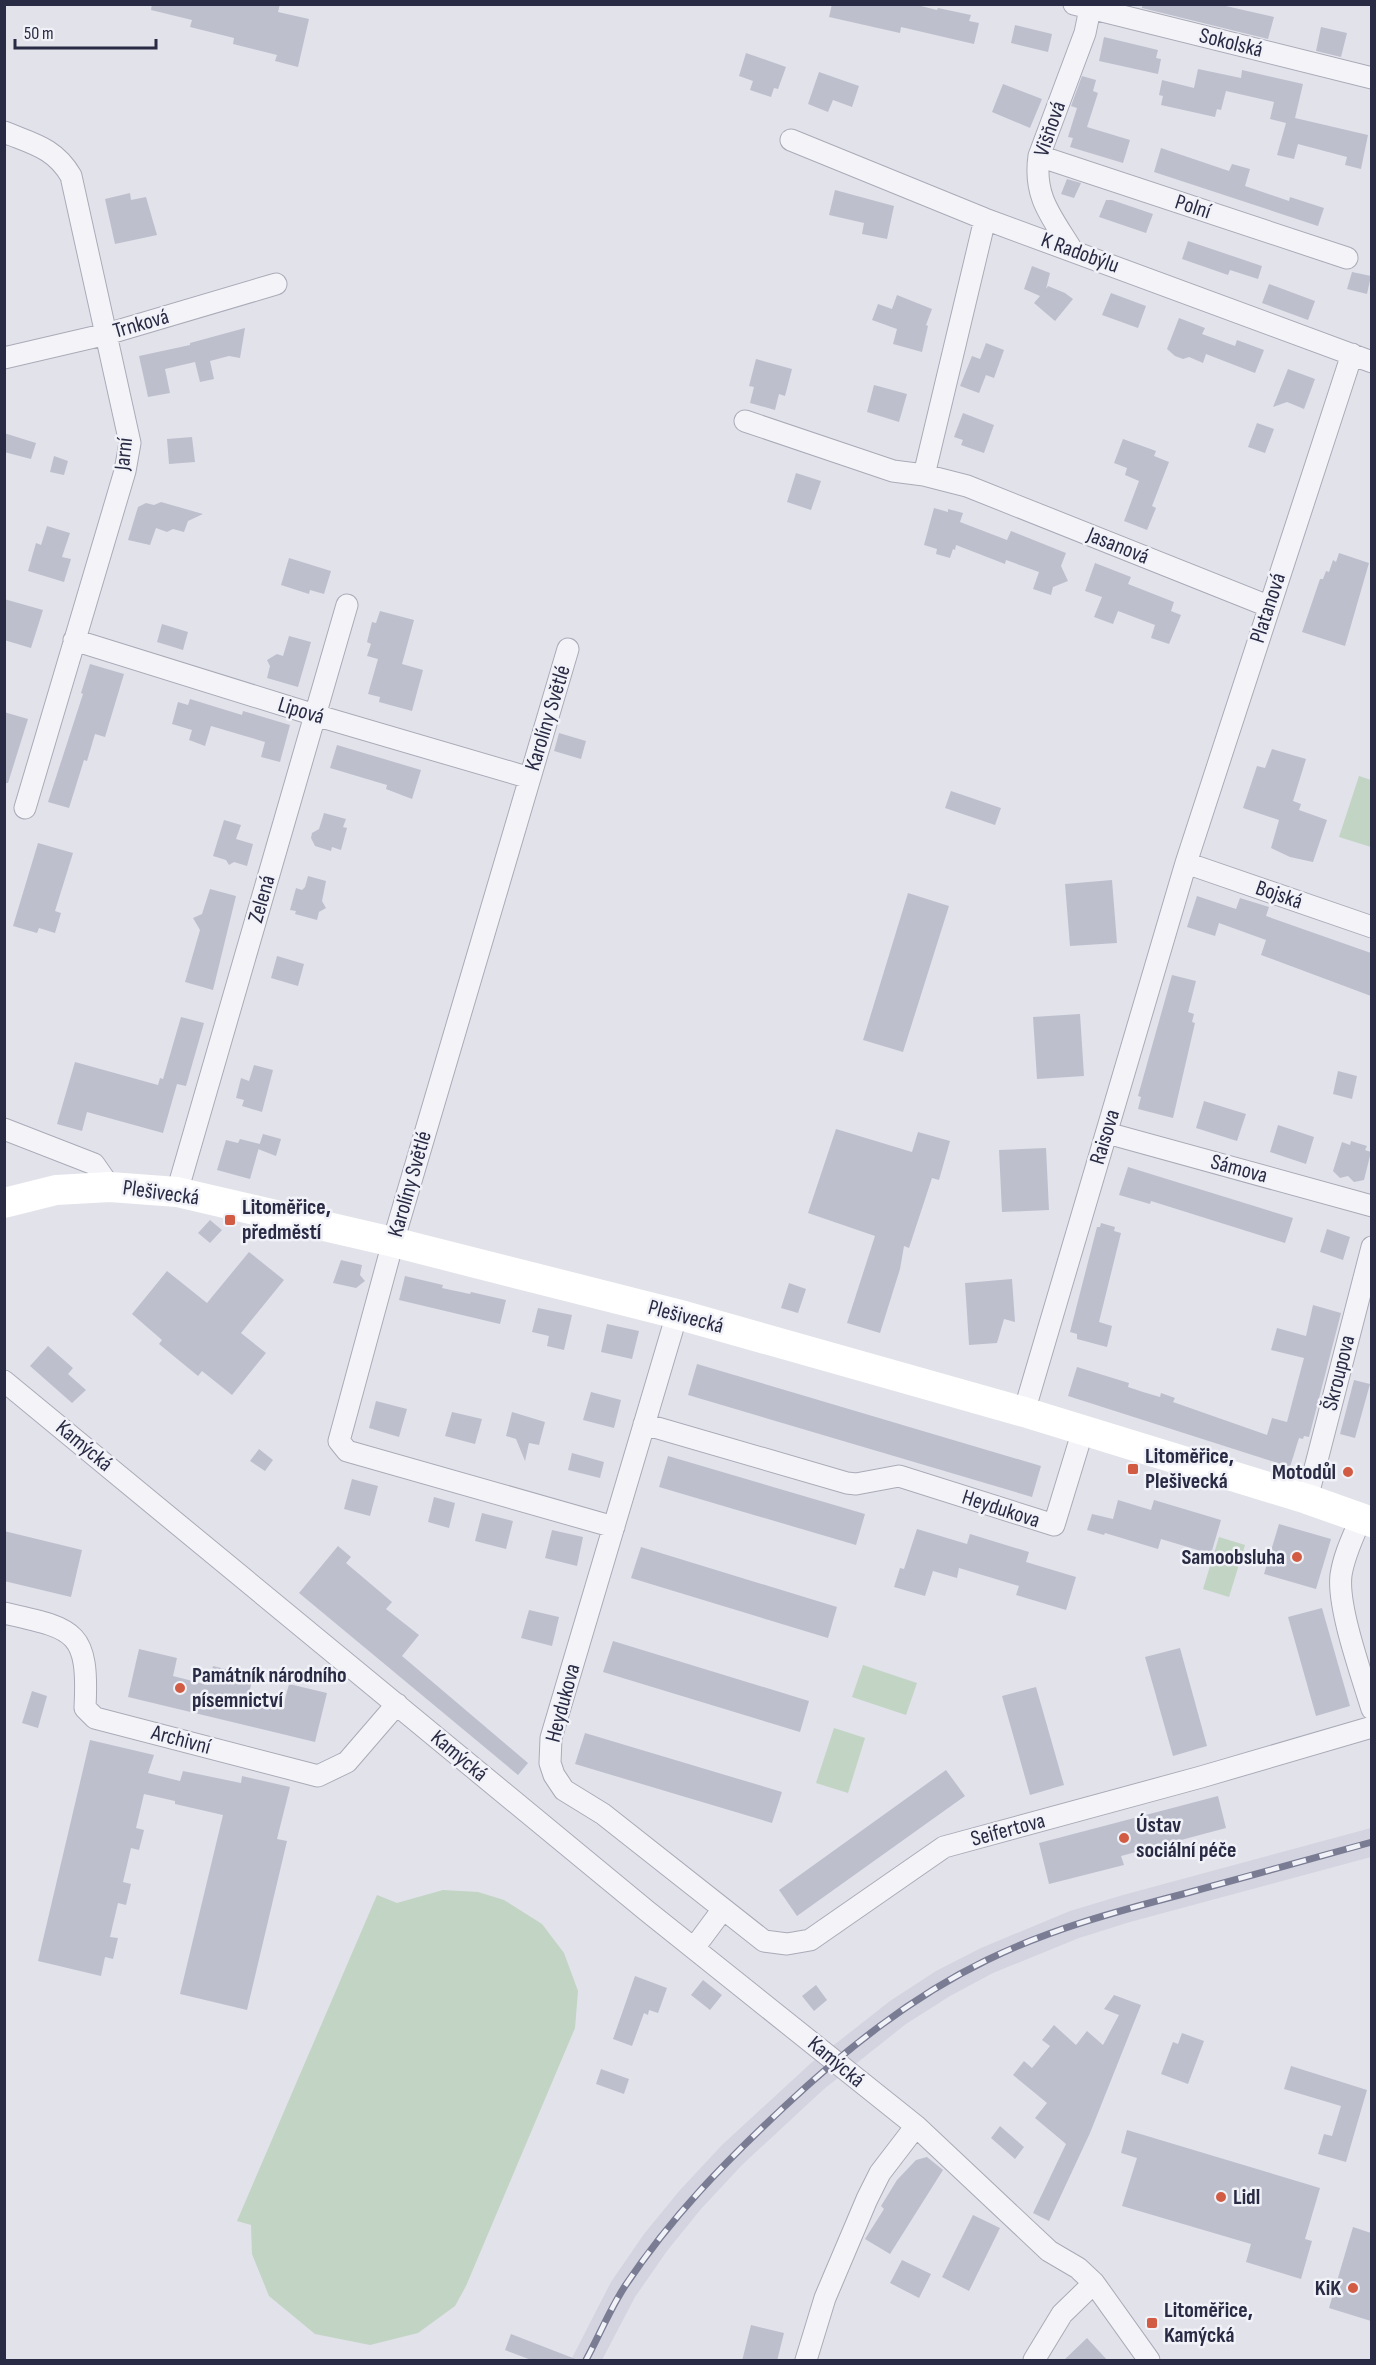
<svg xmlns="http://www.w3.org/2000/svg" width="1376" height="2365" font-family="'Sofia Sans Condensed',sans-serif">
<rect width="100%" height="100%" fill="#e1e2ea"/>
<path fill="#d3d4df" d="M1371,1828v29l-241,65 -51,16 -86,35 -43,23 -44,28 -82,65 -82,76 -41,44 -34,42 -32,46 -33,63h-31l40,-78 33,-48 36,-44 42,-45 89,-82 79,-62 46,-30 45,-23 89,-37 53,-16z"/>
<path fill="#c2d4c3" d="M1359,776l12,4v67l-32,-10z
M1219,1537l26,8 -16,52 -26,-8z
M863,1665l54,18 -11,32 -54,-18z
M834,1728l31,10 -17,55 -32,-10z
M443,1890l35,2 26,8 38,24 22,29 14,38 -3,37 -109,258 -11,20 -37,27 -48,12 -55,-11 -46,-38 -17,-42 -1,-29 -14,-4 140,-326 20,8z"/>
<path fill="#bebfcd" d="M152,4h128l-2,8 31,7 -11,48 -23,-6 2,-6 -44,-11 1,-6 -44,-11 2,-7 -41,-10z
M832,4h81l24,6 1,-2 33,7 -2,6 10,2 -5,21 -73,-17 -1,6 -71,-16z
M1142,4h75l57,13 -6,22 -126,-31z
M1015,25l37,9 -4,18 -37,-9z
M1321,27l26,6 -6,24 -25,-6z
M1104,37l54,13 -2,8 5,1 -3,15 -59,-13z
M746,53l40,14 -8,22 -4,-1 -3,9 -21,-7 3,-9 -14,-5z
M1198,69l43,9 1,-8 61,14 -8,34 73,17 -7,34 -16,-4 2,-8 -49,-13 -4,15 -17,-4 9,-32 -16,-4 4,-17 -48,-11 -5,19 -4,-1 -2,8 -54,-12 2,-9 -4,-1 3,-15 32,8z
M819,72l40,14 -7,21 -19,-7 -5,12 -20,-8z
M1082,76l14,4 -3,11 5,2 -11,34 43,13 -7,23 -53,-16 3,-9 -5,-1 9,-29 -6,-2z
M1003,84l39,15 -12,29 -38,-16z
M1161,148l68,23 3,-7 18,5 -5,17 44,15 1,-4 34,11 -6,18 -164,-54z
M1067,179l14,4 -7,15 -13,-4z
M835,190l59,16 -7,33 -25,-5 2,-11 -35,-8z
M130,193l1,7 15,-3 11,38 -42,9 -10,-45z
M1106,200h6l41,14 -7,19 -47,-16z
M1188,241l74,25 -4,13 -28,-9 -2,5 -46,-16z
M1032,266l18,7 -4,16 2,-3 17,7 8,6 -18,22 -21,-18 6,-7 -16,-7z
M1352,272l19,4 -4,18 -20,-5z
M1269,284l46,17 -7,19 -46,-17z
M1111,293l35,13 -8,22 -36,-13z
M897,295l35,14 -6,16 2,1 -6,26 -29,-8 4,-15 -25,-9 6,-16 14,5z
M1179,318l26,10 -3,6 33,12 2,-6 27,10 -9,23 -49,-19 -3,9 -14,-6 -6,2 -8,-3 -8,-7z
M245,328l-5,30 -11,-2 -19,5 4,18 -14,3 -5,-20 -30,7 5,24 -22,4 -9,-41 51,-11v-2z
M986,343l18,7 -10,28 -8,-3 -7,18 -19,-7 12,-30 8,3z
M756,359l36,10 -7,27 -6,-2 -4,16 -25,-7 4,-16 -5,-1z
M1288,369l27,10 -11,30 -17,-7 -14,5z
M874,385l33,9 -8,28 -32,-10z
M963,413l31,12 -10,28 -23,-8 2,-5 -9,-3z
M1257,423l17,6 -9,24 -17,-6z
M4,433l32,10 -5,16 -27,-7z
M192,437l3,25 -26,2 -2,-25z
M1123,439l33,12 -2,5 15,6 -17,44 4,2 -9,22 -23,-9 15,-40 -14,-6 2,-7 -13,-5z
M54,456l14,5 -4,14 -14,-3z
M796,473l25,8 -10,29 -24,-8z
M161,502l42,12 -15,7 -4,11 -11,-3 -6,3 -11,-4 -6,17 -22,-5 10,-33 8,-4 8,2z
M934,508l14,4v-3l15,4 -3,9 47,18 4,-9 55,22 -5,13 7,15 -15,6 -2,8 -18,-6 6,-17 -33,-12 -1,4 -49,-19 -1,5 -2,-1 -3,9 -14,-4 1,-5 -13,-4z
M47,526l23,7 -8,24 9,2 -7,23 -36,-11 8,-28 5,2z
M1339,553l30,10 -24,83 -43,-14 18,-53h3l3,-8 3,1 4,-12 3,2z
M289,558l42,13 -7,23 -14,-4 -1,4 -28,-9z
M1095,563l36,14 -3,7 46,18 -3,9 10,4 -12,29 -18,-6 4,-13 -37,-14 -5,13 -19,-7 8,-20 -17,-6z
M4,599l39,11 -12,38 -27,-8z
M380,611l34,9 -12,44 21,6 -11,41 -33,-9 1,-5 -12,-3 10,-35 -11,-3 4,-12 -4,-2 5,-20 4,1z
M162,624l26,8 -5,18 -26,-8z
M289,636l22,6 -13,45 -31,-9 3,-12 -3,-6 10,-6 6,2z
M90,664l34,10 -19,63 -10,-3 -8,27 -3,-1 -15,48 -21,-6 35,-108 -2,-1z
M190,699l52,16 1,-4 47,14 -10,37 -19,-5 4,-15 -54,-16 -6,20 -16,-6 3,-10 -20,-6 6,-22 10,3z
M4,712l24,7 -20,64h-4z
M559,733l27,8 -5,18 -27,-8z
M337,745l84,25 -9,29 -26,-10 1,-4 -57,-17z
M1272,749l34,10 -13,42 8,3 -2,6 28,10 -14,42 -23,-5 -19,-9 8,-28 -36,-12 14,-42 8,2z
M951,791l50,17 -6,17 -50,-17z
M324,813l22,6 -3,8 4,1 -6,22 -9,-3 -1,4 -16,-5 -4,-8 1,-5 7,-4z
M224,820l17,5 -5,14 17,5 -6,22 -13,-4 -5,3 -3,-5 -13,-4z
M38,843l35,10 -18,58 6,2 -6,20 -16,-5 -2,5 -24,-7z
M308,876l18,5 -4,20 4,7 -7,4 -2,8 -22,-6 1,-3 -6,-1 6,-22 6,2 3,-3z
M1112,880l5,63 -47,3 -5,-62z
M210,889l26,7 -23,94 -28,-8 15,-52 -7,-12 9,-4z
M908,893l41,13 -46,146 -40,-12z
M1197,896l39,13 4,-11 29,9 -3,9 105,37v43l-110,-41 5,-15 -47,-17 -4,13 -28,-9z
M277,956l27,8 -6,22 -27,-8z
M1172,975l24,6 -8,31 6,2 -2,8 3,1 -22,95 -35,-9 3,-12 -3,-1z
M1080,1014l4,62 -47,3 -4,-62z
M181,1017l23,6 -18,63 -9,-2 -14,49 -76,-21 -5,19 -25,-7 18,-62 83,23 2,-7 3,1z
M254,1065l19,5 -11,42 -20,-6 2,-6 -8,-2 5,-20 8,3z
M1338,1071l19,5 -5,23 -19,-5z
M1204,1101l42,13 -9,27 -41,-13z
M1278,1125l36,12 -8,27 -36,-12z
M836,1129l76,23 6,-20 32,9 -11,39 -7,-2 -23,70 -5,-2 -4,23 -20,64 -33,-10 28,-87 -67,-23z
M263,1134l18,5 -5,17 -18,-7z
M240,1139l20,5 -10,35 -33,-9 9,-30 12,3z
M1351,1141l16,5 -2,4 6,2 -7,28 -10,2 -6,-6 -8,2 -7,-7 9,-29 8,3z
M1046,1148l3,62 -47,2 -3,-62z
M1128,1167l165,51 -8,25 -134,-42 -1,3 -31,-9z
M210,1220l12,10 -12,13 -12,-10z
M1101,1223l14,4 -1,4 7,2 -22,89 13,4 -5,21 -30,-8v-5l-7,-2 27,-105h3z
M1327,1229l23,8 -7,23 -23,-8z
M249,1252l35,28 -43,53 25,20 -34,42 -30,-24 -4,5 -39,-32 3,-4 -30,-26 35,-43 40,32z
M341,1260l21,5 -2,10 5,6 -9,7 -23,-5z
M405,1276l38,9 -1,3 28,6 1,-2 35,8 -6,24 -101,-24z
M1012,1279l3,43 -11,-3 -7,24 -28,2 -4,-62z
M789,1283l17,6 -8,24 -17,-5z
M1313,1305l28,8 -32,124 -5,-1 -1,3 -4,-1 -9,29 -222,-71 9,-29 52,16 -1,4 15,5 17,5 1,-4 14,5 -2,4 94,33 5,-17 15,4 17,-64 -33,-8 6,-22 29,8z
M538,1308l34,7 -8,35 -17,-4 2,-10 -17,-4z
M607,1324l32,7 -7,28 -31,-7z
M48,1346l25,22 -5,6 18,16 -14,13 -42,-37z
M697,1364l344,102 -9,31 -344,-102z
M1354,1380l16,4 -15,54 -15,-4z
M591,1392l30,8 -7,28 -31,-8z
M376,1401l31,8 -8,28 -30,-9z
M452,1412l30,7 -7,25 -30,-8z
M512,1412l33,10 -6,23 -10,-2 -4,18 -9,-22 -10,-3z
M259,1449l14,11 -8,11 -15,-10z
M572,1453l32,9 -4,16 -32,-8z
M668,1456l197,58 -9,31 -197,-58z
M352,1479l26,7 -8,30 -26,-7z
M434,1497l21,6 -6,25 -21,-6z
M1118,1500l33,10 3,-10 67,20 -10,34 -50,-15 -3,10 -53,-16 -1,2 -17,-5 5,-16 21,5z
M482,1513l31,8 -7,28 -31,-8z
M1279,1524l52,15 -15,50 -52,-15z
M917,1529l50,15 3,-10 59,18 -3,10 50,15 -10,33 -50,-15 3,-9 -60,-18 -2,10 -24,-7 -8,25 -31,-9 6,-19 4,1z
M552,1530l31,7 -6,29 -32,-8z
M4,1531l78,19 -11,47 -67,-16z
M338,1546l13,11 -5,6 46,39 -6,7 33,26 -17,21 126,107 -10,12 -219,-182z
M641,1547l196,60 -9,31 -197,-60z
M1322,1608l28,98 -34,10 -28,-99z
M529,1610l30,7 -7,29 -31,-8z
M613,1641l196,60 -9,31 -197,-60z
M1180,1648l27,98 -34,10 -28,-99z
M139,1649l38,9 -4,18 35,9 5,-19 40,10 -4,18 35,9 5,-19 38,9 -12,49 -187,-45z
M1036,1687l28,98 -34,10 -28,-99z
M32,1691l15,5 -9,32 -16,-5z
M585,1733l197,59 -10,31 -197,-59z
M90,1740l64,15 -6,18 32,8 3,-10 58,12 1,-7 48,11 -13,52 10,2 -40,169 -67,-16 43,-179 -48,-11v-3l-31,-7 -8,34 8,2 -5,20 -8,-2 -8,34 8,2 -5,21 -8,-2 -8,34 8,1 -5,21 -8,-2 -4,19 -63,-15z
M946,1770l19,26 -168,120 -18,-26z
M1218,1796l8,32 -105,28 3,9 -75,19 -10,-41z
M635,1976l32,12 -9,25 -9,-3 -1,5 -4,-2 -12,33 -19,-7z
M703,1980l19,15 -12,15 -19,-15z
M816,1985l11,15 -13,11 -12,-15z
M1114,1995l27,10 -51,128 -41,88 -16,-8 33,-69 -31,-26 12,-15 -34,-28 11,-14 8,7 18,-22 -8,-6 12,-15 22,20 11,-14 16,14 16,-30 -15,-6z
M1182,2033l22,8 -16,43 -27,-10 12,-32 5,2z
M1291,2066l76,24 -21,72 -28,-8 6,-20 8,2 9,-30 -57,-17z
M601,2069l28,10 -5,15 -28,-10z
M1000,2126l24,21 -9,12 -24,-21z
M1127,2130l193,58 -15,51 7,2 -11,38 -55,-17 5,-18 -129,-38 15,-48 -16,-5z
M927,2157l16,13 -53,84 -25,-15 19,-30 -3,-3 16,-26 19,-20z
M973,2215l27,13 -31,63 -27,-14z
M1353,2227l18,6v88l-42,-13z
M902,2260l29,14 -12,24 -29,-15z
M751,2325l33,8 -7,28h-35z
M511,2334l67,26v1h-44l-29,-11z
M1087,2338l21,23h-45z"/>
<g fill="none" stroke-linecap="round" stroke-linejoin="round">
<defs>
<path id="street" d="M1074,4l298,74
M4,132c29,12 51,16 67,44l59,267 -5,28 -100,337
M791,140l194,79 387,143
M1039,156l308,102
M1072,250c-20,-33 -39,-53 -33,-94l46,-123 6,-29
M4,358l103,-24 169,-50
M745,421l148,50 31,4 43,11 301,120
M924,475l61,-256
M74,640l241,75 215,63
M568,649l-175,593 -54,199 8,10 267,76
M1186,863l186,64
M4,1129l90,35 16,23
M1107,1133l265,73
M177,1192l170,-587
M677,1314l-126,424 -1,25 4,12 10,15 39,24 161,127 23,3 23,-4 134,-93 257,-70 171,-50
M4,1381l643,530 269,215 133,125 29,17 16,15 55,77
M1024,1412l162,-549 166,-509
M644,1424l203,59 9,1 43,-8 155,49 29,-95
M1307,1499l65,-252
M1361,1518c-8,19 -17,37 -20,57 -4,32 21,101 31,134
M4,1613c71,16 85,17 81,95l10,10 223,58 29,-14 50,-58
M694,1948l29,-39
M806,2360l19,-62 42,-99 13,-26 36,-47
M1034,2360l28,-46 32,-31"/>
</defs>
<use href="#street" stroke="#aaabb8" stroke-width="23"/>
<use href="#street" stroke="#f4f4f8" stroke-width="21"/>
<path stroke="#fff" stroke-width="30" d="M4,1203l52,-13 54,-3 67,5 216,50 284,72 347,98 283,87 65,23"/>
<defs>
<path id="rail" d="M586,2360c13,-24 24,-51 39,-74 47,-70 98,-122 159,-179 61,-57 127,-110 203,-147 63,-31 131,-49 200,-67 61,-17 123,-34 185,-51"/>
</defs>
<use href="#rail" stroke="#7a7c94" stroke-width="7"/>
<use href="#rail" stroke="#f1f2f8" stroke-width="4.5" stroke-dasharray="14" stroke-linecap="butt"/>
</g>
<g fill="#d25c43" stroke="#f1f2f8" stroke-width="2">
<rect x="224" y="1214" width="12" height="12" rx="3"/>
<rect x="1127" y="1463" width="12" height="12" rx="3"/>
<circle cx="1348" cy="1472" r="6"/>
<circle cx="1297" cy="1557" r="6"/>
<circle cx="180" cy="1688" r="6"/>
<circle cx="1124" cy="1838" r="6"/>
<circle cx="1221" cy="2197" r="6"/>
<circle cx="1353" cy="2288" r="6"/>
<rect x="1146" y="2317" width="12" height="12" rx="3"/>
</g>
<g text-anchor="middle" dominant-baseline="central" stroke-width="5" stroke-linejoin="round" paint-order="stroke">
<g font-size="22" fill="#292a43" stroke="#f1f2f8">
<text transform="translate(1231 43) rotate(14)">Sokolská</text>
<text transform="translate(1050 129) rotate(-71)">Višňová</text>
<text transform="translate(1193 207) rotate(18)">Polní</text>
<text transform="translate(1080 253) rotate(20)">K Radobýlu</text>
<text transform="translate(141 324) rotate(-16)">Trnková</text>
<text transform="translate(124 454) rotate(-84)">Jarní</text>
<text transform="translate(1118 546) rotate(22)">Jasanová</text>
<text transform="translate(1268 608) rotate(-72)">Platanová</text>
<text transform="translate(301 711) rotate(17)">Lipová</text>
<text transform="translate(548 718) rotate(-73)">Karolíny Světlé</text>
<text transform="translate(1279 895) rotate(19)">Bojská</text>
<text transform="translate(262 899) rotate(-74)">Zelená</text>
<text transform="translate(1105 1137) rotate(-73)">Raisova</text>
<text transform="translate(1239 1169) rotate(15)">Sámova</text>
<text transform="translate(410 1184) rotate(-74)">Karolíny Světlé</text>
<text transform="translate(161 1193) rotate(8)">Plešivecká</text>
<text transform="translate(686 1317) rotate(15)">Plešivecká</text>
<text transform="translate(1339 1373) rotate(-76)">Škroupova</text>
<text transform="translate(84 1446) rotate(40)">Kamýcká</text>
<text transform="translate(1001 1509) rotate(18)">Heydukova</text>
<text transform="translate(563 1703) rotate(-75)">Heydukova</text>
<text transform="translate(181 1740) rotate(15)">Archivní</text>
<text transform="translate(459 1756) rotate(40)">Kamýcká</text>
<text transform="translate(1008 1830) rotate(-15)">Seifertova</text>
<text transform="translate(836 2062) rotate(40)">Kamýcká</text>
</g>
<g font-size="22" font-weight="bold" fill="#292a43" stroke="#f1f2f8" text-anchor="start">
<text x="242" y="1207">Litoměřice,<tspan x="242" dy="25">předměstí</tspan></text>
<text x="1145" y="1456">Litoměřice,<tspan x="1145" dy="25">Plešivecká</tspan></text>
<text x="1336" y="1472" text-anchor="end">Motodůl</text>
<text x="1285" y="1557" text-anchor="end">Samoobsluha</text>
<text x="192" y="1675">Památník národního<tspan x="192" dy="25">písemnictví</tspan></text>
<text x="1136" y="1825">Ústav<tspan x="1136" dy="25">sociální péče</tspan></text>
<text x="1233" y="2197">Lidl</text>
<text x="1341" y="2288" text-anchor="end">KiK</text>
<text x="1164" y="2310">Litoměřice,<tspan x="1164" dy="25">Kamýcká</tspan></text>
</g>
</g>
<rect width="1376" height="2365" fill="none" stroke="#292a43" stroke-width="12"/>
<path d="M15 39v9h141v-9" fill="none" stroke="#292a43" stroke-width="3"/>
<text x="24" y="39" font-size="18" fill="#292a43" stroke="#f1f2f8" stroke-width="4.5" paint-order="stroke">50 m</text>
</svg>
